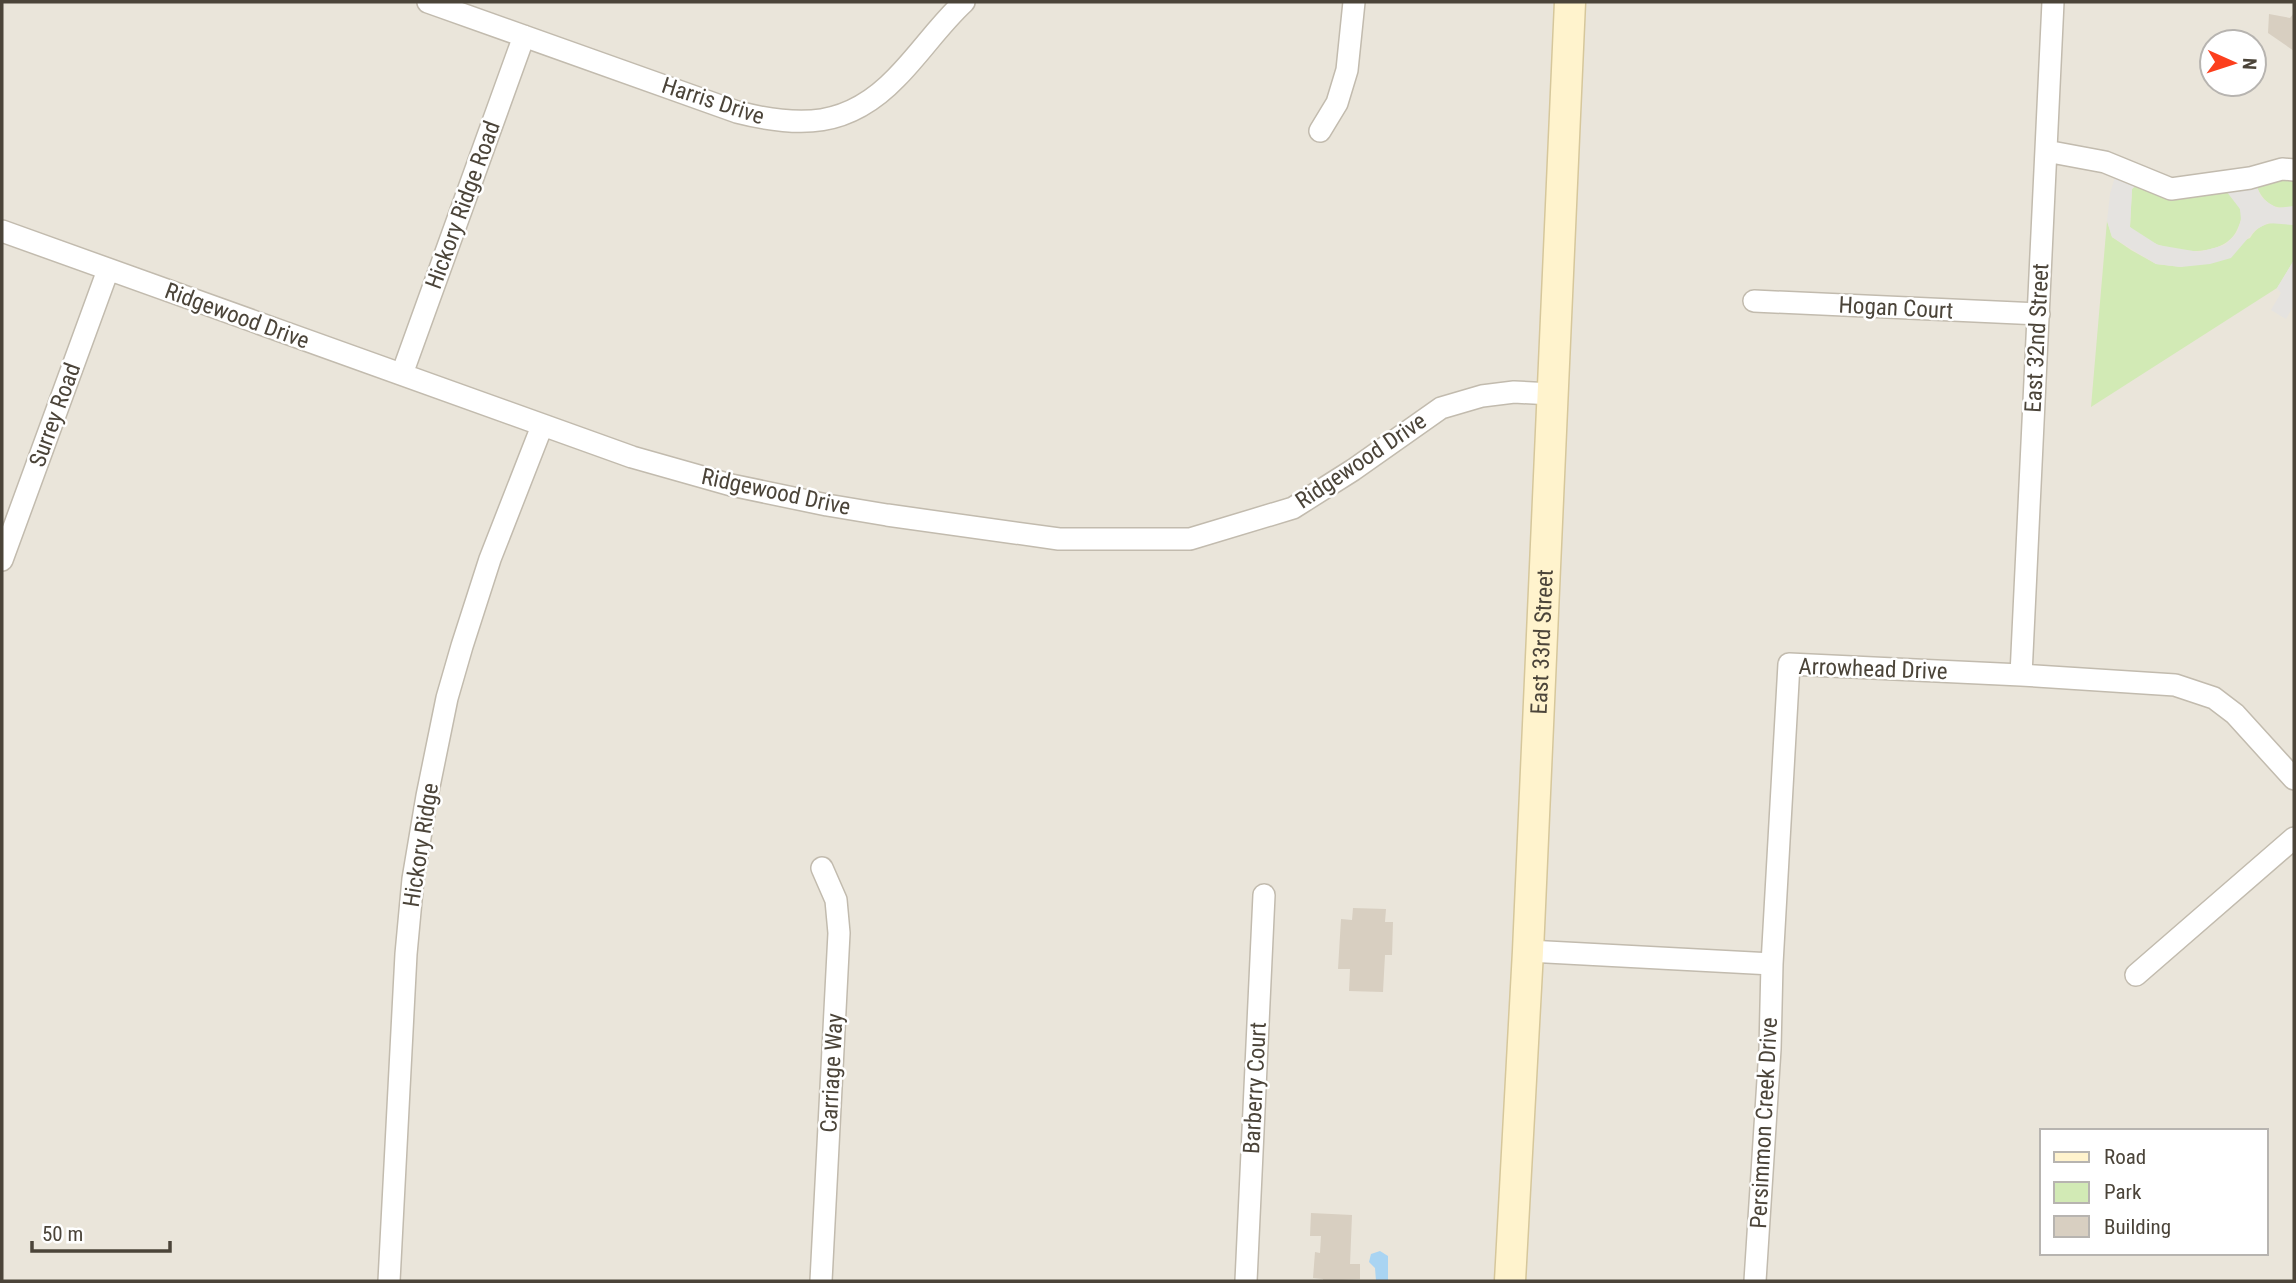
<svg xmlns="http://www.w3.org/2000/svg" width="2296" height="1283" font-family="'Roboto Condensed',sans-serif">
<rect width="100%" height="100%" fill="#f6f3ec"/>
<path fill="#eae5da" fill-rule="evenodd" d="M2,2h2292v1279h-2292zM2212,42h42v42h-42zM2042,1131h224v122h-224z"/>
<path fill="#d2eab5" d="M2143,178l1,12 38,7 34,-3 4,-11c5,8 17,17 20,26 3,7 0,15 -3,21 -16,34 -86,22 -107,-3l2,-38z
M2279,179l15,1v26c-17,6 -31,-3 -37,-19z
M2107,221l5,16 19,13 25,14 25,3 69,-29c10,-17 27,-17 44,-13v35l-17,28 -186,119z"/>
<path fill="#e5e3e0" d="M2118,167l25,11 -11,11 -2,38 28,18 41,7 26,-7 12,-12 4,-13 -1,-11 -20,-26 33,-6 8,20 9,7 7,4 17,-2v19l-26,-2 -13,7 -24,28 -21,6 -29,3 -25,-3 -44,-27 -5,-16 3,-27z
M2294,260v45l-8,14 -15,-9 10,-17 -4,-5z"/>
<path fill="#a9d4f2" d="M1380,1251l8,5v25h-12l-1,-13 -6,-6 2,-8z"/>
<path fill="#d8cfc1" d="M2294,13v38l-26,-18 1,-19 21,4z
M1353,908l33,1 -1,13h8l-1,33h-7l-2,37 -34,-1 1,-22h-12l3,-50 11,1z
M1311,1213l41,2 -2,49h10v15l-37,2v-2l-10,-1 2,-26 5,1 1,-17h-11z"/>
<g fill="none" stroke-linecap="round" stroke-linejoin="round">
<defs>
<path id="street" d="M428,2l309,110c63,16 111,16 159,-34 24,-24 43,-53 68,-76
M1320,131l17,-28 10,-33 7,-68
M2046,151l59,11 66,27 79,-11 32,-9 12,1
M2,231l630,226 99,28 96,20 60,10 172,24h131l103,-31 60,-38 88,-62 41,-12 32,-4 38,2
M1754,301l285,13
M402,374l122,-338
M2,560l106,-290
M2021,675l32,-673
M1528,951l244,13 17,-300 232,11 154,10 39,13 21,16 59,65
M2136,975l158,-137
M389,1281l17,-327 7,-75 14,-83 20,-98 15,-52 28,-87 52,-133
M821,1281l18,-348 -3,-33 -14,-32
M1246,1281l18,-386
M1755,1281l15,-232 2,-85"/>
<g id="secondary">
<path id="s1" d="M1510,1281l18,-330 42,-949"/>
</g>
</defs>
<use href="#street" stroke="#c2bbae" stroke-width="24"/>
<use href="#secondary" stroke="#d6c79b" stroke-width="33"/>
<use href="#street" stroke="#fff" stroke-width="21"/>
<use href="#secondary" stroke="#fff3cd" stroke-width="30"/>
</g>
<g text-anchor="middle" dominant-baseline="central" stroke-width="5" stroke-linejoin="round" paint-order="stroke">
<g font-size="23" fill="#4b4439" stroke="#fff">
<text transform="translate(713 101) rotate(18)">Harris Drive</text>
<text transform="translate(463 205) rotate(-70)">Hickory Ridge Road</text>
<text transform="translate(1896 308) rotate(3)">Hogan Court</text>
<text transform="translate(237 316) rotate(20)">Ridgewood Drive</text>
<text transform="translate(2037 338) rotate(-87)">East 32nd Street</text>
<text transform="translate(55 415) rotate(-70)">Surrey Road</text>
<text transform="translate(1361 461) rotate(-34)">Ridgewood Drive</text>
<text transform="translate(776 492) rotate(12)">Ridgewood Drive</text>
<text stroke="none"><textPath href="#s1" startOffset="640">East 33rd Street</textPath></text>
<text transform="translate(1873 669) rotate(2)">Arrowhead Drive</text>
<text transform="translate(421 845) rotate(-81)">Hickory Ridge</text>
<text transform="translate(832 1073) rotate(-87)">Carriage Way</text>
<text transform="translate(1255 1088) rotate(-87)">Barberry Court</text>
<text transform="translate(1764 1123) rotate(-87)">Persimmon Creek Drive</text>
</g>
</g>
<rect width="2296" height="1283" fill="none" stroke="#4b4439" stroke-width="7"/>
<rect x="2040" y="1129" width="228" height="126" fill="#ffffff" stroke="#b7b4b0" stroke-width="2"/>
<rect x="2054" y="1152" width="35" height="10" fill="#fff3cd" stroke="#b7b4b0" stroke-width="2"/>
<text x="2104" y="1164" font-size="21" fill="#4b4439">Road</text>
<rect x="2054" y="1182" width="35" height="21" fill="#d2eab5" stroke="#b7b4b0" stroke-width="2"/>
<text x="2104" y="1199" font-size="21" fill="#4b4439">Park</text>
<rect x="2054" y="1216" width="35" height="21" fill="#d8cfc1" stroke="#b7b4b0" stroke-width="2"/>
<text x="2104" y="1234" font-size="21" fill="#4b4439">Building</text>
<g transform="translate(2233 63) rotate(93)"><circle r="33" fill="#ffffff" stroke="#b7b4b0" stroke-width="2"/>
<path d="M0-5L12 26L0 18L-12 26Z" fill="#fc3f1d"/>
<text y="-10" font-size="19" font-weight="bold" text-anchor="middle" fill="#4b4439">N</text>
</g>
<path d="M32 1241v10h138v-10" fill="none" stroke="#4b4439" stroke-width="3.5"/>
<text x="42" y="1241" font-size="21" fill="#4b4439" stroke="#ffffff" stroke-width="5" paint-order="stroke">50 m</text>
</svg>
